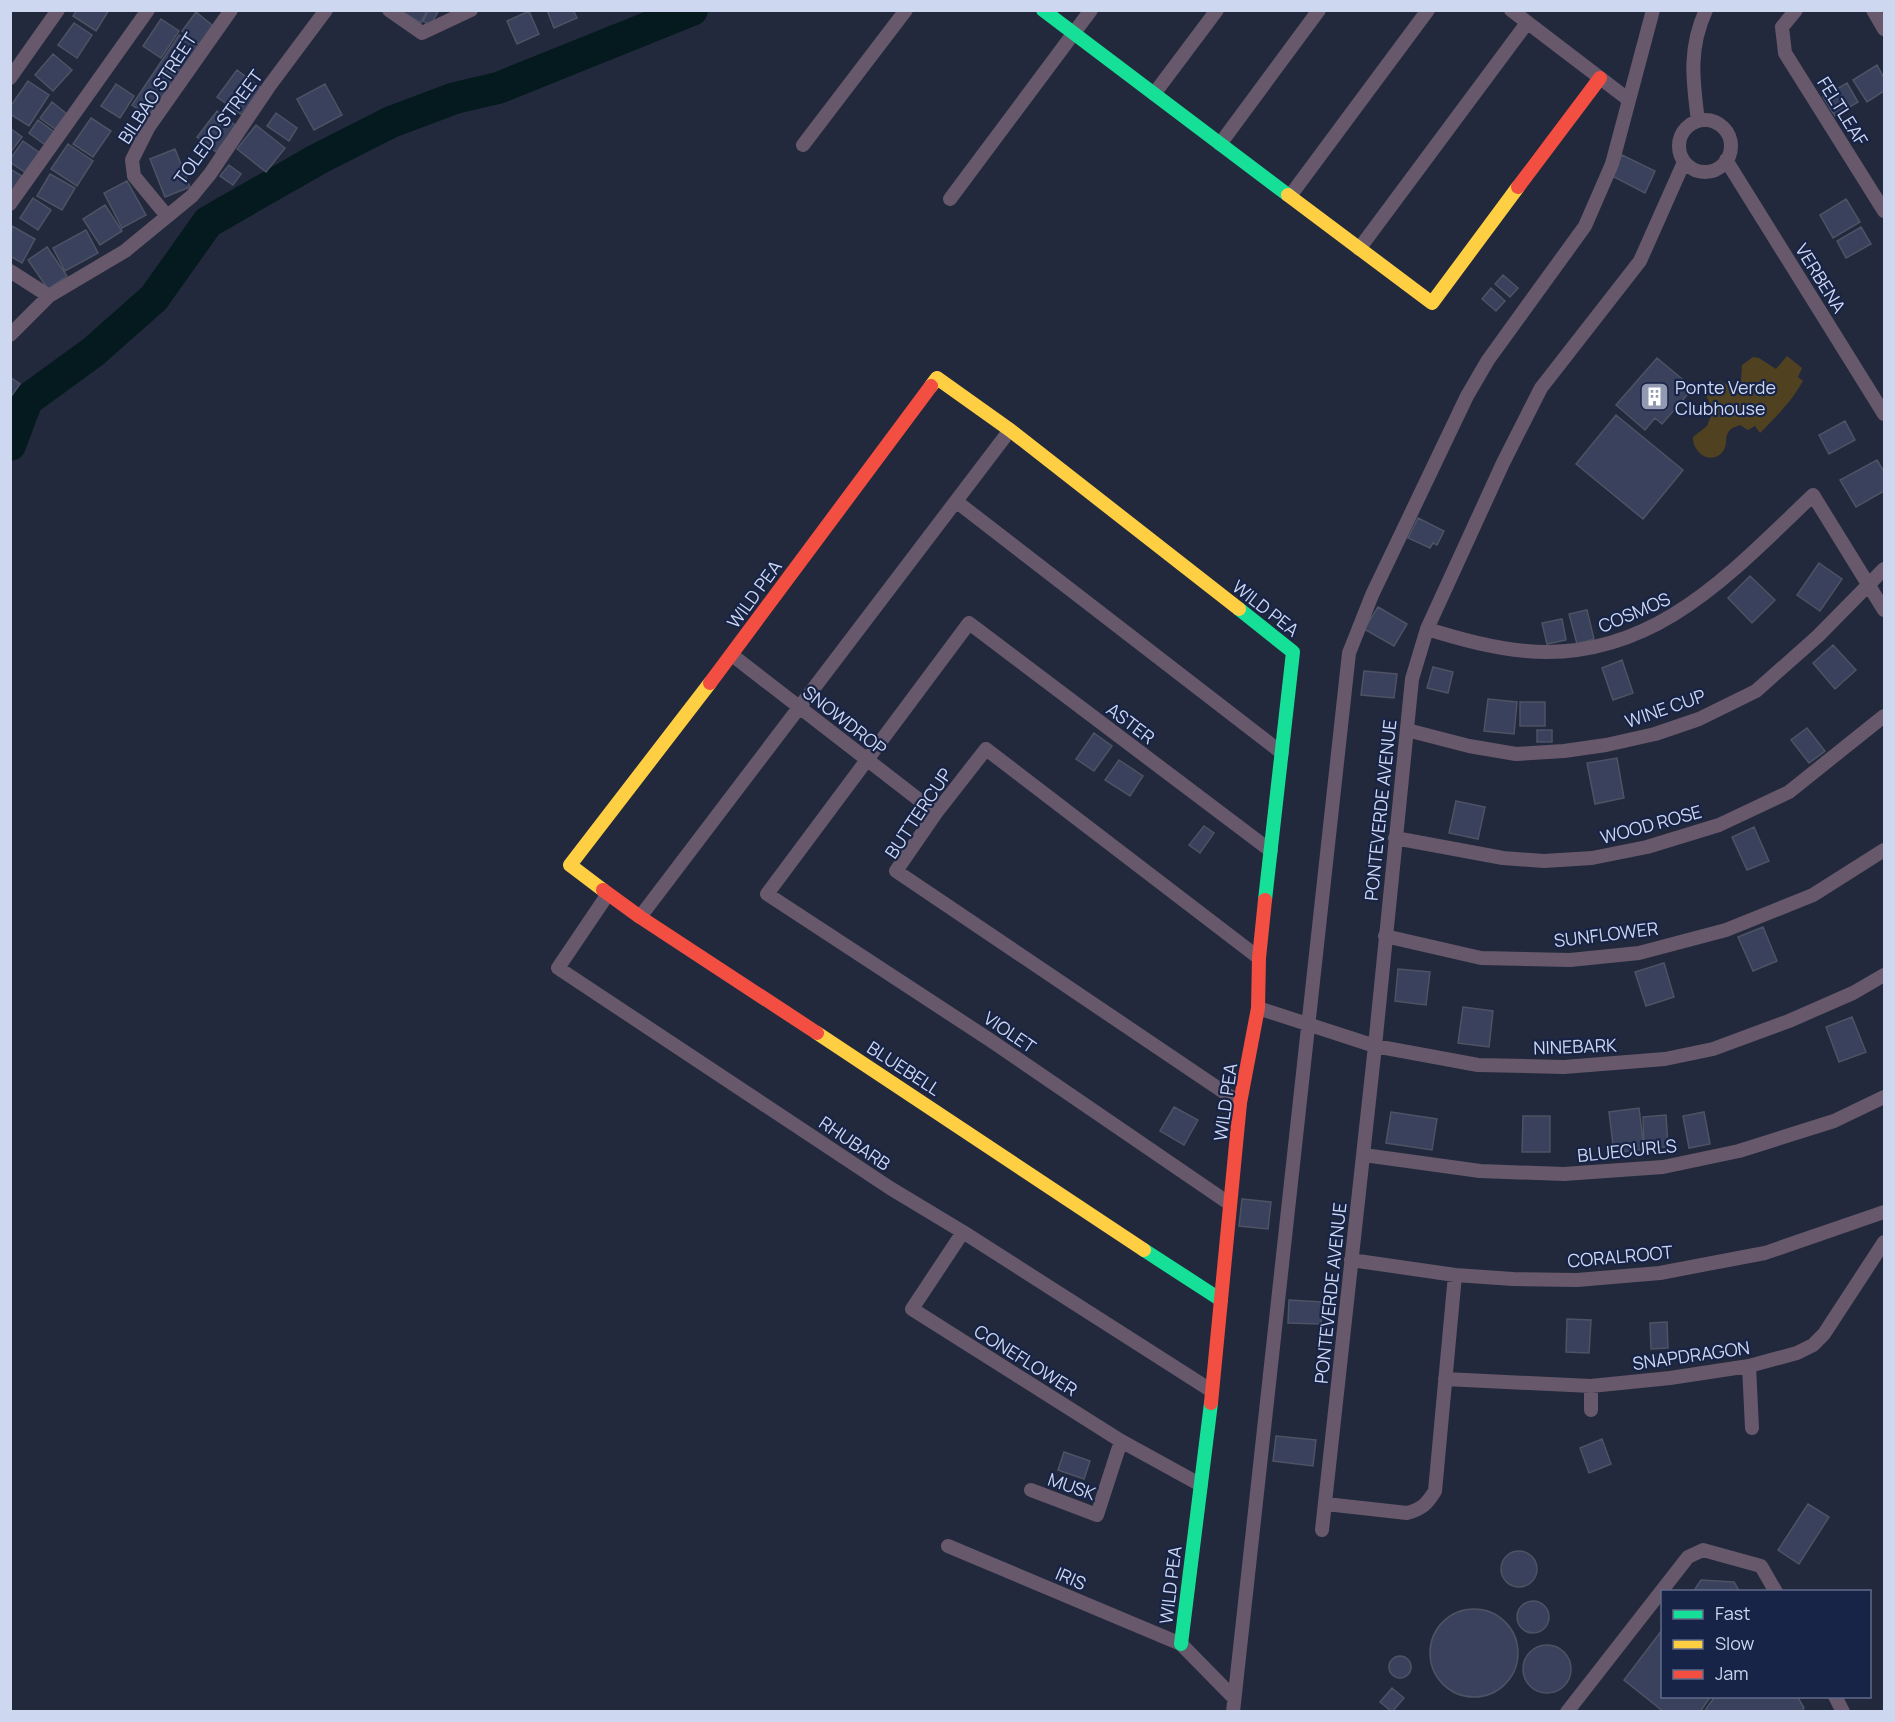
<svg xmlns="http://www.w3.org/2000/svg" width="1895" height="1722" font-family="Manrope,sans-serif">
<rect width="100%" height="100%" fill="#22293c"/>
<path fill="#504221" d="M1787,356l15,12 -4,9 5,4c-12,21 -26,35 -43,52l-5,-7 -7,4 -8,-5c-5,2 -10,3 -12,8 -3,4 -1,10 -3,14 -4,13 -20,14 -27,4 -4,-5 -5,-8 -5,-14l14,-11 6,-15 -7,-16 6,-11 8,-3 10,5 11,-4 1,-17 11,-8 6,1 17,11z"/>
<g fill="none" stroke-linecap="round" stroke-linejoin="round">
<path stroke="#041a1e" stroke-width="32" d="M10,445l17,-45 66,-48 61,-54 54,-76 110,-63 73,-37 64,-24 43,-10 194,-78"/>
</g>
<path fill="#39415c" stroke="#4d5364" stroke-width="1.5" d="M77,10h32l-13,21 -23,-15z
M399,10h28l-6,13z
M429,10h10l-9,16 -7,-5z
M547,10h26l4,8 -23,10z
M529,11l10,23 -22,10 -10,-23z
M196,12l21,17 -15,18 -20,-16z
M161,19l18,12 -18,27 -18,-12z
M74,23l18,12 -15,23 -19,-13z
M179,35l21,14 -48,70 -20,-14z
M53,54l19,16 -19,21 -18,-16z
M1877,65l7,13v13l-17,11 -14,-22z
M237,70l24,18 -19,27 -25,-18z
M28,81l21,14 -20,31 -19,-12v-7z
M1847,83l11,19 -23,14 -12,-19z
M116,84l18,12 -14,22 -19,-12z
M325,84l17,31 -28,15 -17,-31z
M52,102l15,12 -12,15 -15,-11z
M217,111l19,15 -20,26 -19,-15z
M276,113l21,15 -8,13 -22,-15z
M91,118l20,13 -18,26 -20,-13z
M38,120l19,14 -9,13 -19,-14z
M256,125l29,23 -19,24 -29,-23z
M10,128l12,9 -12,16z
M23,141l17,12 -14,20 -16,-11v-3z
M68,144l25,17 -16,25 -26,-17z
M175,149l15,38 -25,10 -15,-38z
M1622,155l33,16 -10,22 -33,-17z
M229,165l12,9 -8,11 -13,-9z
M10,169l12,7 -10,15 -2,-1z
M50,174l25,14 -13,22 -25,-14z
M127,181l19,34 -24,13 -18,-35z
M33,198l18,12 -13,20 -18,-12z
M1846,199l14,23 -27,16 -13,-23z
M105,205l17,26 -22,14 -17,-26z
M12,226l23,13 -13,24 -12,-7z
M1861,227l10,17 -25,14 -9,-17z
M86,230l12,23 -33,18 -12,-23z
M47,247l20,29 -19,13 -20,-29z
M1503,275l15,13 -8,9 -15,-13z
M1491,288l14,13 -9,10 -14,-12z
M1657,358l36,30 -31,36 -7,-6 -10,12 -29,-25z
M10,377l10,7 -10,14z
M1616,415l67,55 -40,49 -67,-55z
M1845,421l10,19 -26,14 -10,-19z
M1877,460l7,12v19l-28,16 -16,-27z
M1418,518l26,13 -7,14 -4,-2 -3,5 -22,-10z
M1819,563l23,16 -22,32 -23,-16z
M1750,576l25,24 -23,23 -24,-25z
M1378,607l29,17 -13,22 -30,-17z
M1587,610l7,29 -17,5 -8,-30z
M1562,619l4,21 -19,4 -5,-21z
M1833,645l23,25 -21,19 -22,-26z
M1622,660l11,33 -20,7 -11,-32z
M1433,667l20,5 -5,21 -21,-5z
M1364,671l33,3 -3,24 -33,-3z
M1488,699l29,3 -3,32 -30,-3z
M1520,702h25v24h-25z
M1807,728l18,23 -16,12 -18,-23z
M1537,730h15v12h-15z
M1094,733l18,13 -18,25 -18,-12z
M1617,758l7,40 -29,6 -8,-41z
M1119,760l24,16 -13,20 -25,-16z
M1456,801l29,6 -7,32 -29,-6z
M1204,826l10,7 -14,20 -11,-8z
M1754,827l15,34 -22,9 -15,-33z
M1763,927l14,34 -24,10 -15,-34z
M1664,963l10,34 -28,9 -11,-34z
M1398,969l32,3 -4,33 -31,-4z
M1463,1007l30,4 -4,36 -31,-4z
M1852,1017l14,35 -27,10 -13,-35z
M1174,1107l24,13 -14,25 -24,-14z
M1639,1108l5,41 -30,4 -5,-41z
M1391,1112l46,7 -5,31 -46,-7z
M1704,1112l6,32 -21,4 -6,-32z
M1666,1115l2,32 -24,1 -1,-31z
M1523,1116h27v36h-28z
M1242,1199l29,3 -3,27 -29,-3z
M1289,1300l33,2 -1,22 -33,-1z
M1567,1319l24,1 -2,33 -23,-1z
M1667,1322l1,26 -17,1 -1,-26z
M1276,1436l40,4 -3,26 -40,-5z
M1602,1439l9,25 -22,9 -9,-25z
M1064,1452l26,9 -6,18 -26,-9z
M1808,1504l21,13 -30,47 -21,-14z
M1501 1569a18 18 0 1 1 36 0a18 18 0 1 1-36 0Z
M1701,1580l33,2 6,10h-47z
M1517 1617a16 16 0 1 1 32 0a16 16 0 1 1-32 0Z
M1430 1653a44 44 0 1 1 88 0a44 44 0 1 1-88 0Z
M1662,1630v66h49l-11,16h-36l-40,-32z
M1523 1669a24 24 0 1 1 48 0a24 24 0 1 1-48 0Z
M1389 1667a11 11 0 1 1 22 0a11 11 0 1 1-22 0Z
M1392,1688l12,10 -12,14 -12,-10z
M1715,1696h82l7,12 -3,4h-97z"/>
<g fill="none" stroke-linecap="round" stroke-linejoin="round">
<path stroke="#67596b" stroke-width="14" d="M389,10l33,23 49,-23
M1511,10l118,90
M1796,10l-14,17 3,26 99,158
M1873,10l11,19
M10,78l48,-68
M1154,94l63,-84
M1679 146a26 26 0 1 1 52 0a26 26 0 1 1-52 0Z
M1698,121c-5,-40 -10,-72 8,-111
M1220,144l99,-134
M803,145l103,-135
M1726,160l158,254
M1290,196l138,-186
M950,199l141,-189
M10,204l138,-194
M167,216l-33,-40 -2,-16 16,-32 83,-118
M1359,249l168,-226
M10,271l39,25
M10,335l39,-39 76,-45 67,-55 18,-22 60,-89 56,-75
M957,502l325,251
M1427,629c33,10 65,19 99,22 126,11 204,-77 287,-156l71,115
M732,655l204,158
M1407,730l62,16 47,8 48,-3 42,-6 49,-11 44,-15 57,-28 62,-55 66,-67
M1395,838l108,20 41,3 48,-3 55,-11 72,-22 70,-33 95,-76
M608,894l-50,74 332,220 73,44 249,159
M640,917l370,-487
M1385,936l96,22 89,2 69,-7 87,-23 87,-35 71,-45
M1258,1008l117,38 103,19 86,2 101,-8 48,-10 76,-28 64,-28 31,-18
M1240,1103l-344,-232 40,-58 50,-64 273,209
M1364,1155l116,16 84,3 99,-7 76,-16 95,-30 50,-24
M1230,1204l-240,-164 -223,-146 202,-271 302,228
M963,1232l-51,77 209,132 80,44
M1351,1260l104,15 58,4 64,1 83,-7 105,-20 119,-41
M1749,1366l3,62
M1445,1379l146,7 79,-8 79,-12 48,-13 16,-8 11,-11 60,-92
M1591,1386v24
M1031,1490l66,25 24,-74
M1326,1504l81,9c15,-4 20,-9 28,-22l20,-216
M1322,1530l53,-484 37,-367 15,-50 76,-166 38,-75 99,-127 44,-99
M948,1546l233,98 53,54
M1835,1696l8,16
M1233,1712l116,-1059 23,-58 95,-199 21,-36 97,-134 27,-62 41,-154
M1567,1712l121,-155 15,-7 58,16 15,26"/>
<path stroke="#16e098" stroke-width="14" d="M1043,10l245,185
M1239,609l54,43 -28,248
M1144,1250l77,50
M1181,1644l30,-241"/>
<path stroke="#ffcf43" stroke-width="14" d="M1288,195l144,108 86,-116
M931,386l6,-8 73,52 229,179
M603,890l-33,-25 140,-182
M817,1033l327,217"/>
<path stroke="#f24e42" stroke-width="14" d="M1518,187l82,-109
M710,683l221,-297
M603,890l37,27 177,116
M1211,1403l29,-300 18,-95 1,-50 6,-58"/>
</g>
<defs>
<symbol id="building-square" viewBox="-11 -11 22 22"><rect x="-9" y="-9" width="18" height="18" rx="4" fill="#919ab0" stroke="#172347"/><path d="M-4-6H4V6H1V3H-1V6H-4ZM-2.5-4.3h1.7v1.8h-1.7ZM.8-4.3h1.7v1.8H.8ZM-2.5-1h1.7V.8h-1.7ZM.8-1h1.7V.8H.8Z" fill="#fff"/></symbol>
</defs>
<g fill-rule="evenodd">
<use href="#building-square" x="1638" y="380" width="33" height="33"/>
</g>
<g text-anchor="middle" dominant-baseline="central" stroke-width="4.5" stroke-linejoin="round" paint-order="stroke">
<g font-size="18" fill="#cdd7ef" stroke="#172347">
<text transform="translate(157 88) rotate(-57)">BILBAO STREET</text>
<text transform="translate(1843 111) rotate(58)">FELTLEAF</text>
<text transform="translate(218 127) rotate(-54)">TOLEDO STREET</text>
<text transform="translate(1821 278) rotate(58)">VERBENA</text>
<text transform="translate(754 594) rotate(-54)">WILD PEA</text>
<text transform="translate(1266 608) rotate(38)">WILD PEA</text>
<text transform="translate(1634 612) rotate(-23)">COSMOS</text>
<text transform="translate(1665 708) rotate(-19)">WINE CUP</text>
<text transform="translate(845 720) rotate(38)">SNOWDROP</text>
<text transform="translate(1131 723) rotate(37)">ASTER</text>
<text transform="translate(1380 810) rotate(-84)">PONTEVERDE AVENUE</text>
<text transform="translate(918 813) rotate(-56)">BUTTERCUP</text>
<text transform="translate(1651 824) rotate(-15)">WOOD ROSE</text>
<text transform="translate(1606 934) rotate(-7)">SUNFLOWER</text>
<text transform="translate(1010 1032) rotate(34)">VIOLET</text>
<text transform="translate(1575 1046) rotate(-2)">NINEBARK</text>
<text transform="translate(904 1068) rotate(33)">BLUEBELL</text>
<text transform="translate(1225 1102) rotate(-82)">WILD PEA</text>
<text transform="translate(855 1143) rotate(34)">RHUBARB</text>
<text transform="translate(1627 1150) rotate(-6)">BLUECURLS</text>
<text transform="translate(1620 1256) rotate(-5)">CORALROOT</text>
<text transform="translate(1330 1293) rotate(-84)">PONTEVERDE AVENUE</text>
<text transform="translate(1691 1355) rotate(-8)">SNAPDRAGON</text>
<text transform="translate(1026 1360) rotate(32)">CONEFLOWER</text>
<text transform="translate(1072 1486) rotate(19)">MUSK</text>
<text transform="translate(1071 1578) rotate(23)">IRIS</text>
<text transform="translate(1170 1585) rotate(-83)">WILD PEA</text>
</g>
<g font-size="18" fill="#cdd7ef" stroke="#172347" text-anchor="start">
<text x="1675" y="387">Ponte Verde<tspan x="1675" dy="21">Clubhouse</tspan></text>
</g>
</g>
<rect width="1895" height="1722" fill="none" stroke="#cdd7ef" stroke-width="24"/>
<rect x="1661" y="1590" width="210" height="108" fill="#172347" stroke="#606b8a" stroke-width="1.5"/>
<rect x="1673" y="1610" width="30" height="9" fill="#16e098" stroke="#606b8a" stroke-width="1.5"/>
<text x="1715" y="1620" font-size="18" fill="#cdd7ef">Fast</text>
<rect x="1673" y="1640" width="30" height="9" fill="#ffcf43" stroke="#606b8a" stroke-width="1.5"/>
<text x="1715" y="1650" font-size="18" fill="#cdd7ef">Slow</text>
<rect x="1673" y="1670" width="30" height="9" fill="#f24e42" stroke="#606b8a" stroke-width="1.5"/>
<text x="1715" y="1680" font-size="18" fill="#cdd7ef">Jam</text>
</svg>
